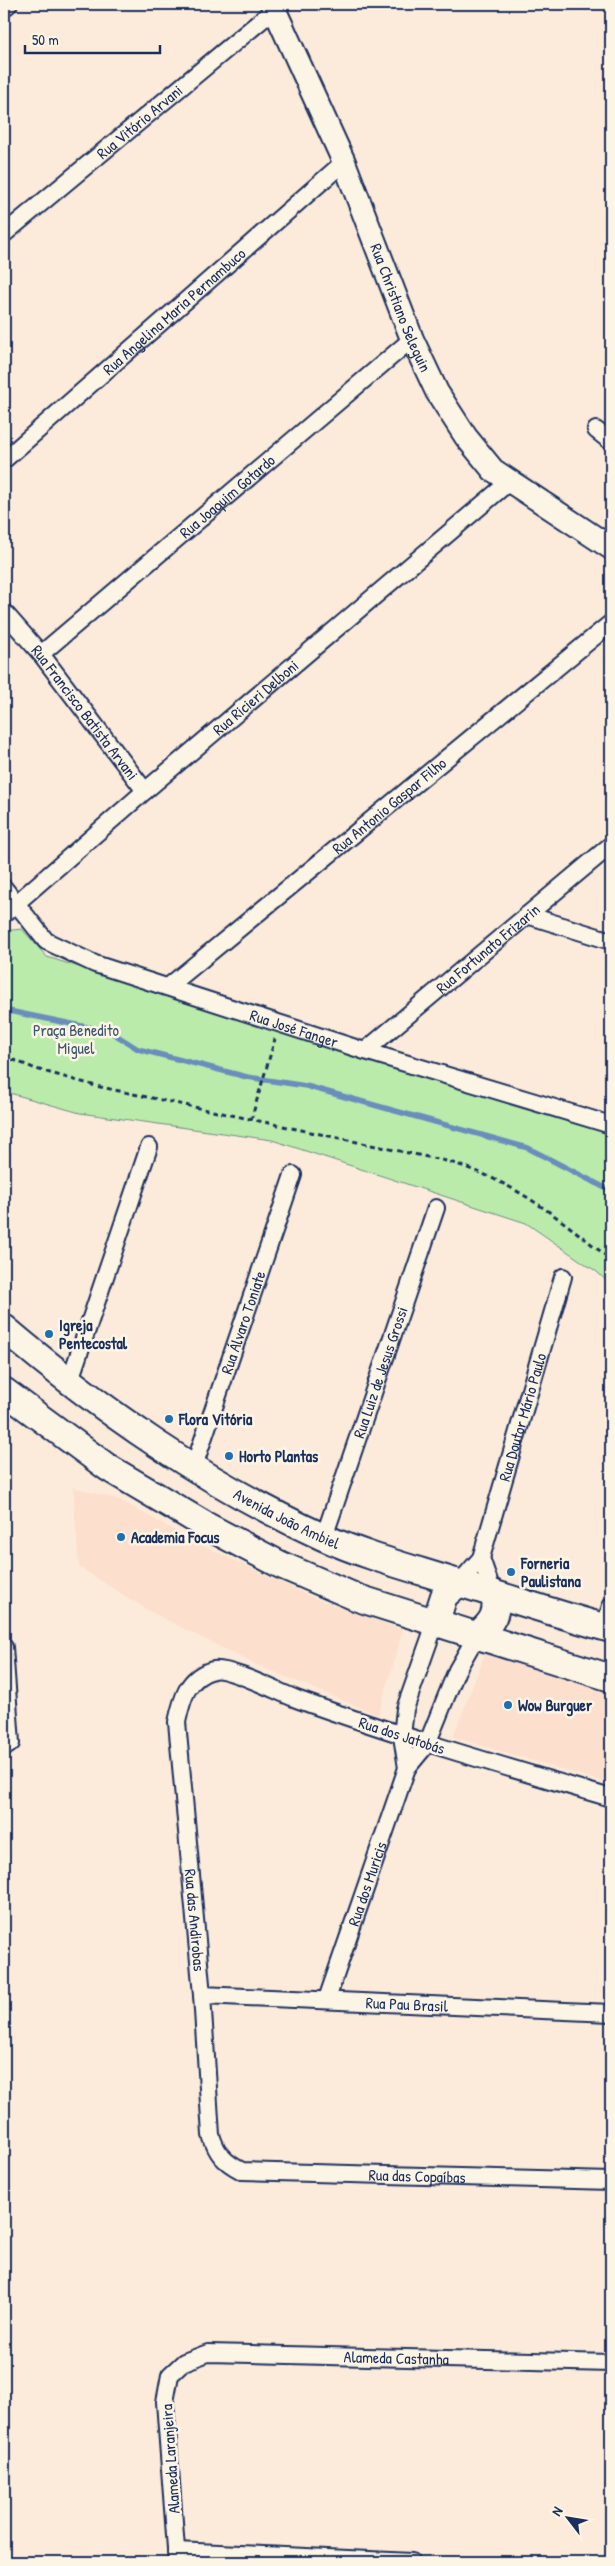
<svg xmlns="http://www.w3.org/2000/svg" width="615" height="2566" font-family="'Patrick Hand',sans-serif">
<rect width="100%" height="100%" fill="#fcebda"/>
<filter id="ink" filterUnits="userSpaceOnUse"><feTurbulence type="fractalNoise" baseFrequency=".02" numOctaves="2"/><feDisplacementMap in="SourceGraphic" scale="10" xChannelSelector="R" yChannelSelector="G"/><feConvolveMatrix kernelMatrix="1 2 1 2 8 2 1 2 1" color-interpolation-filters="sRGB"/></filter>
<g filter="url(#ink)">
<path fill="#fcdfcd" d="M73,1487l47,13 77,43 119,56 87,31 -25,85 -130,-54 -97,-49 -72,-45z
M485,1654l126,40v90l-158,-47z"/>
<path fill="#baebaa" stroke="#6a8d84" d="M22,929l25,28 564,175v153l-14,-13 -71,-49 -254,-83 -192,-27 -74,-21 -2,-1v-160z"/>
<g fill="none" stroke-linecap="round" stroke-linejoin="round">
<path stroke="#6b8ebc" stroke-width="5.5" d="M4,1010l107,22 27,17 109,28 59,9 222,62 83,43"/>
<defs>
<g id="minor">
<path d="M4,8l5,-4"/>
<path id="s1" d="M4,234l271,-225"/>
<path d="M596,430l15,12"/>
<path id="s2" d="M4,460l340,-298"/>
<path id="s3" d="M4,612l37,42 104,137"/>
<path id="s4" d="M41,654l371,-315"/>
<path id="s5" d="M4,888l42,53 49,23 270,87 246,74"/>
<path id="s6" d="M4,914l141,-123 365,-310"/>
<path d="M527,915l84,26"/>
<path id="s7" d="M168,987l443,-364"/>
<path id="s8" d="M365,1051l246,-206"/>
<path d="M69,1383l80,-236"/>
<path id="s9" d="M193,1469l100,-294"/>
<path id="s10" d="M324,1537l112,-329"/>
<path d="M481,1558l12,35"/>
<path id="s11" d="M459,1583l22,-25 82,-281"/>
<path d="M604,1627l7,-21"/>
<path d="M4,1647l7,96 -7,5"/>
<path d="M407,1768l-5,-32 3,-27 30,-85"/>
<path id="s12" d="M611,1798c-105,-31 -209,-61 -312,-98 -17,-6 -71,-34 -86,-30 -26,7 -31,29 -36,52l25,273 9,140c6,19 13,27 31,36l369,10"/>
<path id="s13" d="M202,1995l409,18"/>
<path id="s14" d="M327,1999l80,-231 20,-24 30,-74 20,-35"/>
<path d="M176,2551l236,11"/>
<path id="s15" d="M177,2562l-12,-160 5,-27 14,-13 24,-9 403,10"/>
</g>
<g id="secondary">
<path id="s16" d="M272,4l72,158 68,177 25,53 29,45 27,33 118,78"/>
</g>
<g id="primary">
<path id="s17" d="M4,1328c98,83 201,155 319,209 42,19 88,31 132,45 52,15 104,33 156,47"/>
<path d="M4,1391l103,76 96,57 78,41 77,33 253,80"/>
<path d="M435,1624l9,-28 15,-13"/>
<path d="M477,1635c15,-12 23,-23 16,-42"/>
</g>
</defs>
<use href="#minor" stroke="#1b2f5e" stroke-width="20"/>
<use href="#secondary" stroke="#1b2f5e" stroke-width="26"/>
<use href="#primary" stroke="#1b2f5e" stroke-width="30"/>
<path stroke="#1b2f5e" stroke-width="3" stroke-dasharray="5 4" stroke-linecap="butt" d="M4,1056l32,13 60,17 350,75c65,18 114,57 165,99
M251,1120l24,-81"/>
<use href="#minor" stroke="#fcf5e5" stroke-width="16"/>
<use href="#secondary" stroke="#fcf5e5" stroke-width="22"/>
<use href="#primary" stroke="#fcf5e5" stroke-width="26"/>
</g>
</g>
<g fill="#1f6fb2" stroke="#fcf5e5" stroke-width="2">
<circle cx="49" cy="1334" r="5"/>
<circle cx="169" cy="1419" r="5"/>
<circle cx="229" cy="1456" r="5"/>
<circle cx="121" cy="1537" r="5"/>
<circle cx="511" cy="1572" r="5"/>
<circle cx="508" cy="1705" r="5"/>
</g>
<g text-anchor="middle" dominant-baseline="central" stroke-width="5" stroke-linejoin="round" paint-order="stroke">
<g font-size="16" fill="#1b2f5e" stroke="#fcf5e5">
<text stroke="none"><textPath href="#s1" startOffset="176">Rua Vitório Arvani</textPath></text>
<text stroke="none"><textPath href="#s16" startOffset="330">Rua Christiano Seleguin</textPath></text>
<text stroke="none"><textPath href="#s2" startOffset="226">Rua Angelina Maria Pernambuco</textPath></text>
<text stroke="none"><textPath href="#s4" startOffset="244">Rua Joaquim Gotardo</textPath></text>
<text stroke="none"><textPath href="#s6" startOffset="332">Rua Ricieri Delboni</textPath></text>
<text stroke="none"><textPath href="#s3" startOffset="129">Rua Francisco Batista Arvani</textPath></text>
<text stroke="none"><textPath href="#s7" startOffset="286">Rua Antonio Gaspar Filho</textPath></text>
<text stroke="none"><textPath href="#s8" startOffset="160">Rua Fortunato Frizarin</textPath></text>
<text stroke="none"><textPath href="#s5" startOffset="331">Rua José Fanger</textPath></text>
<text stroke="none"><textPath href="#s9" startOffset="155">Rua Álvaro Toniate</textPath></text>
<text stroke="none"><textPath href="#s10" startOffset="174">Rua Luiz de Jesus Grossi</textPath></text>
<text stroke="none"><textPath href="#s11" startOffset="180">Rua Doutor Mário Paulo</textPath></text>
<text stroke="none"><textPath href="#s17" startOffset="342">Avenida João Ambiel</textPath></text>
<text transform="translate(402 1735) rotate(18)">Rua dos Jatobás</text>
<text stroke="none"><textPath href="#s14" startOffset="122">Rua dos Muricis</textPath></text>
<text stroke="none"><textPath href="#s12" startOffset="685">Rua das Andirobas</textPath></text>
<text stroke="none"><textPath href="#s13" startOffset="205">Rua Pau Brasil</textPath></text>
<text stroke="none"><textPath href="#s12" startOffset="1125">Rua das Copaíbas</textPath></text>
<text stroke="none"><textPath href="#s15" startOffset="421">Alameda Castanha</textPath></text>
<text transform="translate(170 2459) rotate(-94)">Alameda Laranjeira</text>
</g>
<g font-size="16" fill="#3b556d" stroke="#fcf5e5">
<text x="76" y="1030">Praça Benedito<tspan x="76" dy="18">Miguel</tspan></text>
</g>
<g font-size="16" font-weight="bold" fill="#1b2f5e" stroke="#fcf5e5" text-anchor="start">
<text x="59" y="1325">Igreja<tspan x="59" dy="18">Pentecostal</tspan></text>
<text x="179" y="1419">Flora Vitória</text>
<text x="239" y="1456">Horto Plantas</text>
<text x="131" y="1537">Academia Focus</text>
<text x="521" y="1563">Forneria<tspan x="521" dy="18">Paulistana</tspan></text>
<text x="518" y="1705">Wow Burguer</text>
</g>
</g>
<rect width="615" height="2566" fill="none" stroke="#fcf5e5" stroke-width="20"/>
<rect x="10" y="10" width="595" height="2546" fill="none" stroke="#1b2f5e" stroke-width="2" filter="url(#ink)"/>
<g transform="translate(568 2518) rotate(301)" stroke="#fcf5e5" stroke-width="4" paint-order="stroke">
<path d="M0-4L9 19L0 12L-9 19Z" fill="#1b2f5e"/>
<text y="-8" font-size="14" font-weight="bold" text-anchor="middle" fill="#1b2f5e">N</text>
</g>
<path d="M25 45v8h135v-8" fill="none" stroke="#1b2f5e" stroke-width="2.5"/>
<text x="32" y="45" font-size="15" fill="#1b2f5e" stroke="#fcf5e5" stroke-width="4" paint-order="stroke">50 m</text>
</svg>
